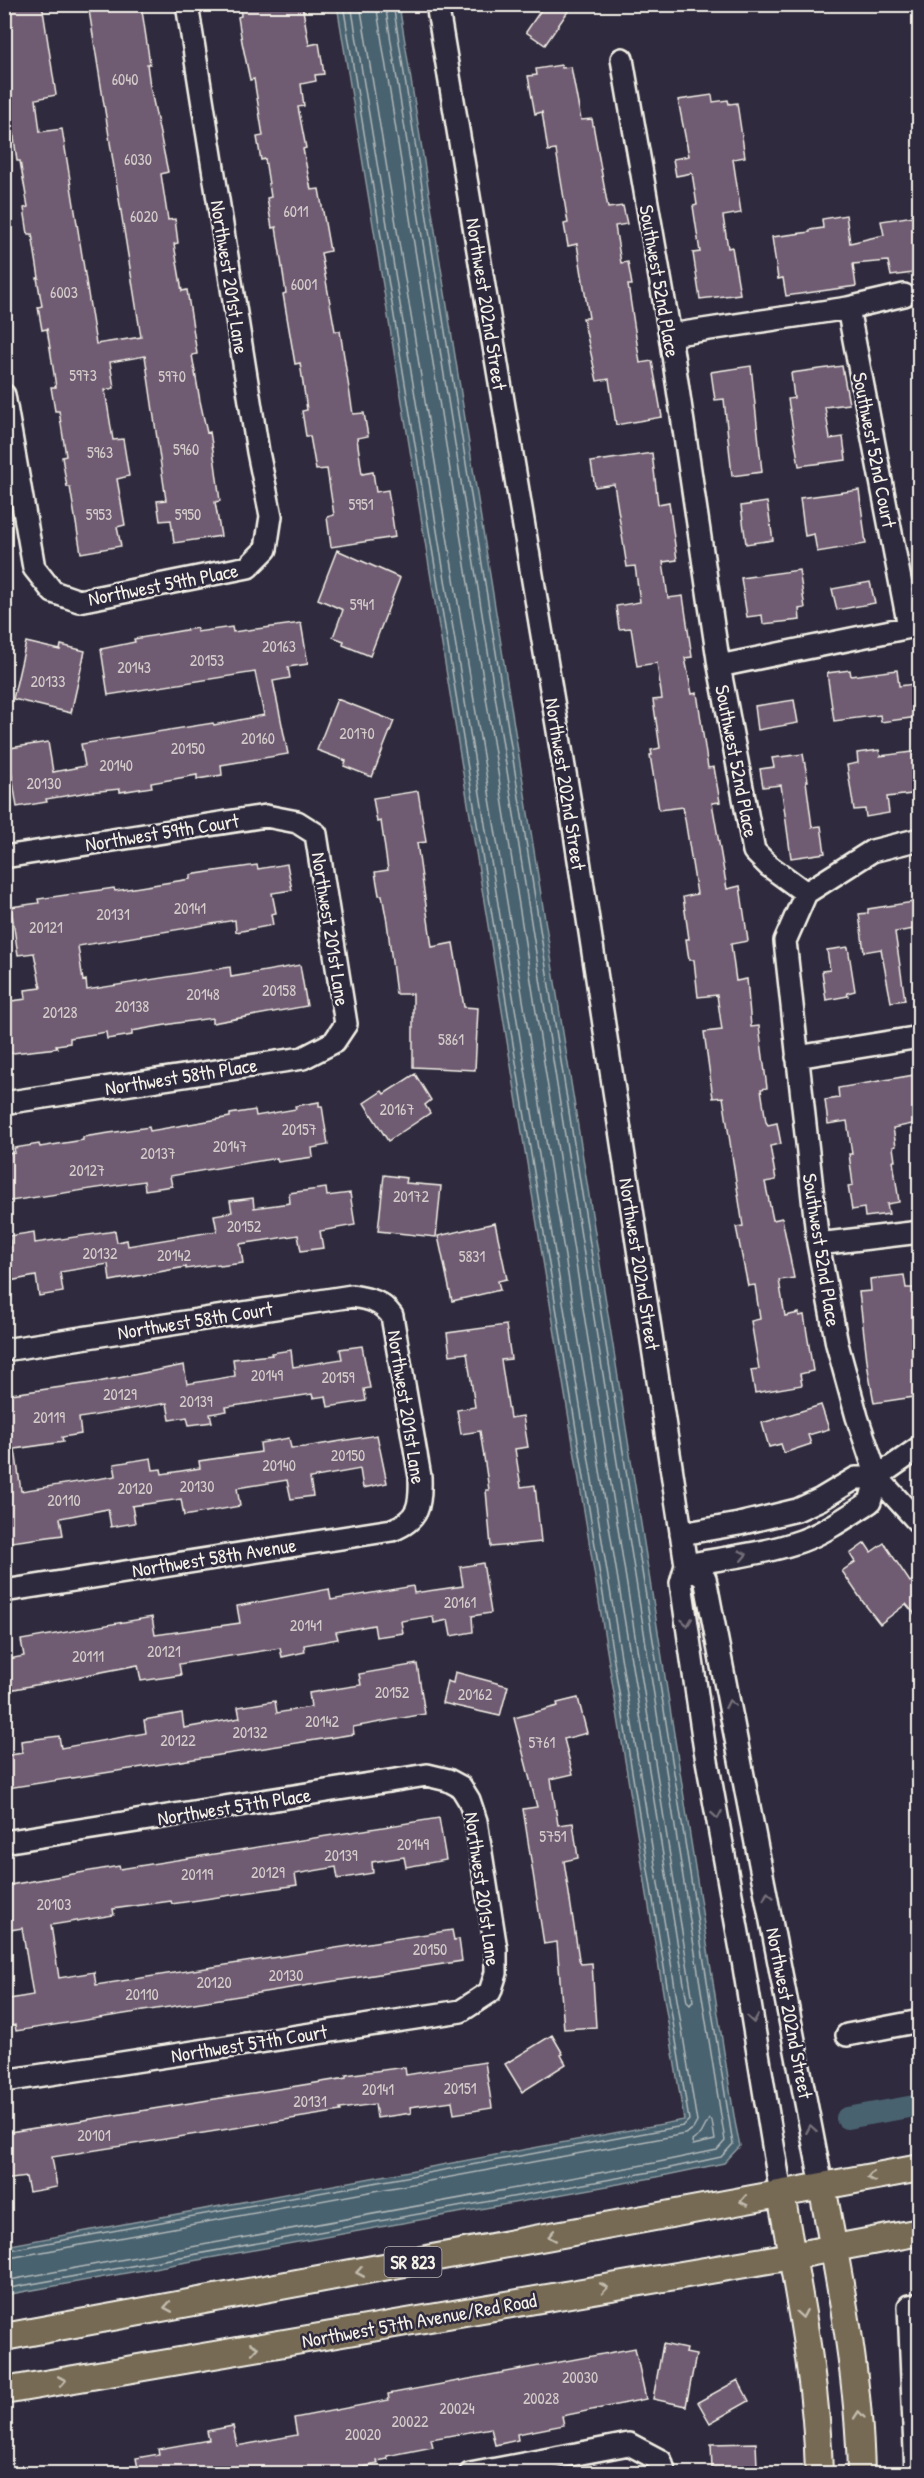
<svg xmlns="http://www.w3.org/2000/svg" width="924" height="2478" font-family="'Patrick Hand',sans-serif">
<rect width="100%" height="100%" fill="#2f2a3d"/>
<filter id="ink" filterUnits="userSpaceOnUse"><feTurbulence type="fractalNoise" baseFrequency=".0167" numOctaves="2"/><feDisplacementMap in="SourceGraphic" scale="12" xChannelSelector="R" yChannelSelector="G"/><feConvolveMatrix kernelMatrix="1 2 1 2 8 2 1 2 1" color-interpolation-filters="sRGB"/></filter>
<g filter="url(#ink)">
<path fill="#496270" stroke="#8d9ba0" stroke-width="1.5" d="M337,5h62l215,1347 121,770 5,24 -16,17 -67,14 -652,118v-49l679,-126z"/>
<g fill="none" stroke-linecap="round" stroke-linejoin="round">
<path stroke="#b0b8b8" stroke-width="1.5" d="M360,4l327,1998 3,3 3,-4 -317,-1997
M709,2119l3,2 3,19 -22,5 -1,-4 9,-7z
M4,2251l679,-125 6,-6 -346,-2116
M4,2259l681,-125 8,-5 4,-7 -346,-2118
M4,2281l650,-118 63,-13 8,-9 -340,-2137
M4,2289l652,-118 65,-14 12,-13 -340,-2140"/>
<path stroke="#496270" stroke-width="22" d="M847,2118l73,-13"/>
</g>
<path fill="#705b72" stroke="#f4f1e8" stroke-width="1.5" d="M4,4h38l14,91 -20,4 4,33 22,-3 34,215 45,-7 -53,-333h53l9,60h-3l3,22 18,86 -7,2 7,46 7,-1 3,24 -4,1 8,47 5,-1 4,25 6,39 -5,1 8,46 7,32 3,-1 5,31 5,38 -5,1 6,34 -47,7 -3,-23 -11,1 -3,-20 9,-1 -21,-144 -35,6 4,26 -9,2 8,50 10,-1 6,37 -12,3 8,46 -8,2 4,19 -40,7 -11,-66h-3l-5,-30 4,-1 -7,-45h-4l-4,-24h5l-9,-58 -5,1 -4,-23 4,-1 -5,-28h2l-7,-44h-4l-4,-26 4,-1 -8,-46h-3l-9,-70h-4z
M240,4h62l7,41 10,-2 5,31 -9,1 1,6 -15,3 3,22 -6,1 8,41 -3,1 8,41 8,-1 11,62 -9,2 14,78h5l13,83 11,-1 4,23 -11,2 5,36 11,-2 3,20 12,-2 7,47 -64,10 -4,-30 7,-2 -7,-46 -11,1 -6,-34h-4l-4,-25 5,-1 -7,-47 -5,1 -8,-47 -4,-23 3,-1 -10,-66 -4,1 -5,-30 4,-1 -6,-38 -4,1 -4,-23 6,-1 -9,-57 -4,1 -8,-38 -4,-25 3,-1z
M545,4h28l-28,41 -19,-13z
M561,65l1,3 9,-1 10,53 11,-1 16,89 15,-2 4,18 -12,2 6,37 7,-1 4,23h-4l12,78 12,-2 10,56 -46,8 -7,-46 -12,2 -14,-63h6l-12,-74 -9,2 -4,-22 4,-1 -12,-73 -8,1 -6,-39 -7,2 -7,-38 9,-1 -1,-6z
M712,95l1,7 15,-2 1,4 8,-1 8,54 -12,2 8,54 -18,3 5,32 4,-1 8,47 -40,5 -7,-46 7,-1 -7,-46 4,-1 -5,-32 -16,3 -3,-17 16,-3 -11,-56z
M846,215l4,28 34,-8 -3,-14 39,-6v57l-29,4 -3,-15 -35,3 3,22 -70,10 -3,-18 -5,1 -6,-42 38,-5v-2l13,-2 -1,-9z
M751,366l11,106 -30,4 -8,-77 -9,1 -4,-28z
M842,366l7,38 -24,3 5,32 13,-2 3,23 -47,6 -11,-67 6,-1 -3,-25z
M652,453l6,51 11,-2 8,58 -14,2 5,36 15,-2 9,61 -7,1 7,36 5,-1 11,75 6,-1 6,35 -8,1 15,86 13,-3 8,55 -17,3 5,37 11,-2 4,48 8,-1 8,62 -6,1 5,33 2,3 9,-2 4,21 -11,2 6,34 -11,2 8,38 9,-2 12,60 -15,2 6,36 14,-3v3l5,-1 9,56 -13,3 2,11 -47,8 -4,-23 8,-1 -8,-48 9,-2 -5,-34 -7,1 -12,-59 7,-1 -20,-129 -10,1 -9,-66 18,-2 -5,-35 -19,2 -4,-37h-5l-3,-21h3l-6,-42 14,-3 -14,-87 -24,3 -9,-55h2l-1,-5 9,-2 -7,-48 9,-1 -5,-36 -20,3 -6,-38 -12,1 -3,-23 24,-4 -5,-36 -8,1 -13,-83 -19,3 -4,-25z
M859,490l7,54 -49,8 -3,-18 -9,2 -5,-38z
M767,502l6,38 -27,4 -5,-38z
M337,550l63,28 -30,78 -27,-11 1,-4 -11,-4 10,-27 -25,-11z
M799,570l6,38 -6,1 1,11 -37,4 -1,-9 -15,2 -6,-39z
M870,582l5,21 -38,7 -5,-21z
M301,623l7,41 -20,3 2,11 -17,3 15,73 -67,11 1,10 -25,4v-4l-46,8 1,4 -32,5v-3l-31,3 -43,7 1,3 -30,5 -8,-50h2l-1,-9 38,-6 5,30 32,-6 -4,-22 132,-21 1,2 50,-10 -9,-43 -147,23 -7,-46 34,-7 -1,-3 63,-11v4l35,-5 1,5z
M26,642l34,8 1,-5 24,6 -14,62 -58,-14z
M850,670l1,6 46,-6 2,16 15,-2 4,33 -37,5 -1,-7 -46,6 -7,-48z
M337,699l57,22 -22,56 -28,-11 2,-5 -29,-11z
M794,700l4,23 -40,7 -3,-24z
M879,750l1,6 40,-5v42l-33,4 2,16 -23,4 -1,-8 -11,1 -7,-45 11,-2 -1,-10z
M803,754l5,27h-2l6,46 9,-1 4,27 -34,5 -10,-73 -18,2 -3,-18 14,-2 -2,-9z
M418,791l8,51 -9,1 15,104 21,-4 11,64 14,1 -3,62 -62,-3v-73h-17l-9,-72 -5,-27h-3l-4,-23 13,-2 -7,-49 -4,1 -4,-24z
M287,864l5,26 -20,3 4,20 -5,1 2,11 -37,7 -1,-12 -157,26 5,35 3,-1 1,10 143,-23 1,10 69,-12 7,41 -95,17v-5l-35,5 -45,8v4l-25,4 -1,-7 -36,6v5l-14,2 1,3 -53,6v-52l22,-3 -1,-9 16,-2 -7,-35 -16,2 -7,-48 28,-4 -1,-4 35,-5 41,-6 1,3 75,-12v-4l25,-4 42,-6 1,4z
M920,901v27l-25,4 10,68 -14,2 -10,-53 -17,3 -5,-38 9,-1v-4z
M848,947l7,44 -8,2 1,3 -22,4 -4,-29 8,-1 -3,-20z
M415,1074l16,26 -6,5 5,8 -42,28 -24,-38 18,-12 2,3z
M920,1074v35l-6,1 3,13 -24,5 3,18 -3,1 2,14h-2l6,41 -12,2 2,10 -24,3 -1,-9 -12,2 -4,-24 5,-1 -4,-31h3l-5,-33 -19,3 -3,-24 14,-2 -1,-10z
M319,1102v4h3l6,39 -16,3 1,9 -35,5 -1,-4 -107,18 2,10 -27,4 -1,-9 -140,21v-48l11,-1 -1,-5 25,-4 1,3 43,-7v-3l66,-10 1,4 80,-14v-3l25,-4 1,6 40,-7 -1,-3z
M384,1175l23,3 -1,5 35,3 -5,51 -58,-6z
M326,1188l1,8 23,-3 5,32 -35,6 3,17 -22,3 -3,-16 -58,9 3,19 -23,3 -1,-2 -33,5v-2l-76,14 -2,-17 -48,8 3,20 -24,4 -3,-20 -32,6v-34l7,-2 -2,-10 25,-4 1,11 80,-12 2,11 10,-2 1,6 89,-15 -3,-16 18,-3 -2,-11 23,-3 1,10 36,-5 -1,-10z
M495,1223l12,56 -9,2 2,9 -48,11 -14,-65z
M904,1275l2,13h8l6,53v55l-46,7 -6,-34 -9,-77 12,-1 -1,-12z
M506,1325l5,34 -10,1 9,58 13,-2 5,31 -13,2 6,38 14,-2 6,57 -50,5 -5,-57h3l-9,-59 -19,3 -4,-24 18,-3 -8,-54 -17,2 -3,-22z
M362,1346l8,42 -6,1 2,12 -38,6 -2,-11 -13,2 -1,-4 -86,13 1,4 -17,3 2,8 -23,3 -2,-8 -17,3 -3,-17 -88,15 2,16 -19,3 1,5 -48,7 6,42 95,-15 -2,-12 37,-6 2,12 8,-1 1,5 38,-6 -1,-7 62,-9 -1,-9 29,-5 2,10 14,-1 72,-12 10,48 -24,5 -3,-19 -50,9 3,18 -22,3 -4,-19 -50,8 3,18 -56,10 -3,-17 -49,7 3,17 -24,4 -3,-18 -48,9 3,17 -59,8v-148l94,-13 86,-17 3,19 48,-8 -2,-17 39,-4 -1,-2 20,-3 2,17 49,-8 -2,-10z
M821,1405l8,24 -21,6 3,9 -27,9 -3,-9 -12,3 -7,-24z
M865,1543l6,9 13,-9 26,39 10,-7v45l-14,-16 -26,20 -17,-22 -21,-31 13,-9 -5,-8z
M483,1563l8,50 -19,3 1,16 -22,4 -3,-16 -14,3 -1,-7 -32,5 2,12 -13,2 -14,2 -2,-12 -38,7 2,7 -34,6 1,7 -23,5 -2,-9 -101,16 2,11 -40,6 -3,-16 -134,26v-31l20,-4 -3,-16 131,-23 3,18 85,-12 -3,-17 92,-17 2,11 82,-14 1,7 49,-7 -3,-19z
M417,1664l8,50 -72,13 1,7 -346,54 -4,-32 18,-3 -1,-12 38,-5 2,12 85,-15 -2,-13 38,-7 2,15 56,-10 -2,-11 37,-6 2,12 34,-6 -2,-14 52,-8 -2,-11z
M455,1672l53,14 -8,30 -58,-13 5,-22 6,2z
M578,1698l9,35 -23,6 9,35 -22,5 7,46 15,-2 5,35 -14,3 15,98 2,5 11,-1 4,64 -32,2 -7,-87 -13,2 -21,-135 14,-2 -23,-89 44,-12 -1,-3z
M439,1818l7,42 -40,7 -2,-10 -32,5 1,11 -35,6 -2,-12 -41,7 2,11 -125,19 -1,-3 -58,8 1,6 -63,10 8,53 35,-6 2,13 356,-55 2,10 5,-1 3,22 -446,70 -1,-6 -11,2v-27l29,-5 -11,-67 -18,3v-45l115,-20 1,3z
M552,2035l11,19 -2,1 5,9 -44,28 -17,-28z
M485,2062l7,46 -38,6 -2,-13 -42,6 1,6 -34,5 -2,-14 -35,5 1,2 -289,46 5,30 -28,5 -3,-15 -22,3v-47l342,-55v-3l59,-8 1,8z
M663,2344l23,5 -1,4 11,2 -10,51 -33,-7z
M635,2348l11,51 -84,17 2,9 -47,9 1,6 -23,5 -4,-17 -60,11 2,8 -46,9 1,3 -11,2 1,3 -49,10h-190l-3,-16 23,-4 -1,-5 51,-9 -2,-9 26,-5 4,20 60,-11 -3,-17 95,-18 -1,-6z
M738,2380l11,21 -39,22 -12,-21z
M756,2443l1,24 -45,2 -1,-25z"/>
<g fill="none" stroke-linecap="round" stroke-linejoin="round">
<defs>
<path id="minor" d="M437,4l137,823 112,738 -5,18 23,161 39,217 38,233
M622,59l48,276 49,331 35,185 15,15 37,27 -21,48 33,303 19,100 20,73 20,60 43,47
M848,308l61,319
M670,335l178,-27 56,-13
M4,395l30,173 19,24 26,9 169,-34 18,-18 5,-33 -13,-64 -71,-448
M719,666l201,-41
M4,857l262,-41 31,6 19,12 30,190 -12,18 -31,16 -299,45
M806,893l66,-42 48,-12
M797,1057l123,-20
M818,1244l102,-12
M4,1350l348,-54c18,3 29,5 40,20l28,161c1,28 -1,43 -28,53l-388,61
M681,1534l58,-10 58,-14 24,-11 35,-21 21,-1 43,-30
M686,1565l19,13 117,608
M686,1565c38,-7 78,-11 115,-24 25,-9 47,-25 69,-39l7,-25
M4,1842l423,-67 21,5 13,7 8,13 7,21 20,128v24l-6,19 -29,19 -457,70
M847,2035l73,-14
M470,2474l159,-30 32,17 4,13
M916,2474l-7,-168 11,-2"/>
<path id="major" d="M822,2186c18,96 37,190 39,288
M781,2194c16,93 36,185 38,280
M4,2337l916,-169
M4,2391l788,-135 128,-24"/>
</defs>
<use href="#minor" stroke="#f4f1e8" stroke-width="26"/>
<use href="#major" stroke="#f4f1e8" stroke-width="30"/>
<use href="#minor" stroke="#2f2a3d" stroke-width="21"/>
<use href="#major" stroke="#766a54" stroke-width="26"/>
</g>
<defs><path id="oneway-chevron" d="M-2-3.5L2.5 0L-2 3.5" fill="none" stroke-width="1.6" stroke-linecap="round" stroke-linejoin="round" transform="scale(1.5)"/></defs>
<g stroke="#747079">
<use href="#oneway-chevron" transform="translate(743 1555) rotate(-12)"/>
<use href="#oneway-chevron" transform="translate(687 1622) rotate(82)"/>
<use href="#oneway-chevron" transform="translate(730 1704) rotate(-101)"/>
<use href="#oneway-chevron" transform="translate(717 1815) rotate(80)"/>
<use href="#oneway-chevron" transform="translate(768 1896) rotate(-101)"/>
<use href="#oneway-chevron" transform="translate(753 2019) rotate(81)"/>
<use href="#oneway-chevron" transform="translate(811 2129) rotate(-100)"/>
</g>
<g stroke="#c2bbad">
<use href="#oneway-chevron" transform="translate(871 2177) rotate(169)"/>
<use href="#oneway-chevron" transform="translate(744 2201) rotate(169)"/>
<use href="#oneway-chevron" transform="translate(552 2236) rotate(169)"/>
<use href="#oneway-chevron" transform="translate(360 2272) rotate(170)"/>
<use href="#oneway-chevron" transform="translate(604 2288) rotate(-10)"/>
<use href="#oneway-chevron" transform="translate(168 2307) rotate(170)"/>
<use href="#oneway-chevron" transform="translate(802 2314) rotate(80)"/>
<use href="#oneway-chevron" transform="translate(254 2348) rotate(-10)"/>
<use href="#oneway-chevron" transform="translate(62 2381) rotate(-10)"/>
<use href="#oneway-chevron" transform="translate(859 2415) rotate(-95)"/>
</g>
</g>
<g text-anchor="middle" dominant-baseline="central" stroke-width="5" stroke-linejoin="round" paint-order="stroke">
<g font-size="16" fill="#d3ccca">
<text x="125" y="79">6040</text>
<text x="138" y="159">6030</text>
<text x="296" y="211">6011</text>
<text x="144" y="216">6020</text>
<text x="304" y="284">6001</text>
<text x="64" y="292">6003</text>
<text x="83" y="375">5973</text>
<text x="172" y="376">5970</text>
<text x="186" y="449">5960</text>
<text x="100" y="452">5963</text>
<text x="361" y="504">5951</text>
<text x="99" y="514">5953</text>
<text x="188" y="514">5950</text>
<text x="362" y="604">5941</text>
<text x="279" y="646">20163</text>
<text x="207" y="660">20153</text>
<text x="134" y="667">20143</text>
<text x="48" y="681">20133</text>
<text x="357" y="733">20170</text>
<text x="258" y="738">20160</text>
<text x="188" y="748">20150</text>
<text x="116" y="765">20140</text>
<text x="44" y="783">20130</text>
<text x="190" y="908">20141</text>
<text x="113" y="914">20131</text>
<text x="46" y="927">20121</text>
<text x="279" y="990">20158</text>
<text x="203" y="994">20148</text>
<text x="132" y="1006">20138</text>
<text x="60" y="1012">20128</text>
<text x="451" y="1039">5861</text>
<text x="397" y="1109">20167</text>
<text x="299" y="1129">20157</text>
<text x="230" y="1146">20147</text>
<text x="158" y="1153">20137</text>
<text x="87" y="1170">20127</text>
<text x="411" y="1196">20172</text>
<text x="244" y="1226">20152</text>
<text x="100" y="1253">20132</text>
<text x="174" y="1255">20142</text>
<text x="472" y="1256">5831</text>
<text x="267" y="1375">20149</text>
<text x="338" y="1377">20159</text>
<text x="120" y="1394">20129</text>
<text x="196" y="1401">20139</text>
<text x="49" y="1417">20119</text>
<text x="348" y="1455">20150</text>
<text x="279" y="1465">20140</text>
<text x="197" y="1486">20130</text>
<text x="135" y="1488">20120</text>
<text x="64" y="1500">20110</text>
<text x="460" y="1602">20161</text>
<text x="306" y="1625">20141</text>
<text x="164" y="1651">20121</text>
<text x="88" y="1656">20111</text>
<text x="392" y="1692">20152</text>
<text x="475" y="1694">20162</text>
<text x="322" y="1721">20142</text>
<text x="250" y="1732">20132</text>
<text x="178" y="1740">20122</text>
<text x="542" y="1742">5761</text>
<text x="553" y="1836">5751</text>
<text x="413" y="1844">20149</text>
<text x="341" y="1855">20139</text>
<text x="268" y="1872">20129</text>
<text x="197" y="1874">20119</text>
<text x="54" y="1904">20103</text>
<text x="430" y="1949">20150</text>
<text x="286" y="1975">20130</text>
<text x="214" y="1982">20120</text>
<text x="142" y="1994">20110</text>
<text x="460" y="2088">20151</text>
<text x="378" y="2089">20141</text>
<text x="310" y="2101">20131</text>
<text x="94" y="2135">20101</text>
<text x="580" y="2377">20030</text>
<text x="541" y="2398">20028</text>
<text x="457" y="2408">20024</text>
<text x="410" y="2421">20022</text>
<text x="363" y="2434">20020</text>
</g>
<rect fill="#2f2a3d" stroke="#b9b5b5" stroke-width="1.5" x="384.5" y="2247" width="57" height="30" rx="4.5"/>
<g font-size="18" font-weight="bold" fill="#f4f1e8">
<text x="413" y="2262">SR 823</text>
</g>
<g font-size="20" fill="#f4f1e8" stroke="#2f2a3d">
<text transform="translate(230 277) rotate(81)">Northwest 201st Lane</text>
<text transform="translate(660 281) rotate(80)">Southwest 52nd Place</text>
<text transform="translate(487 304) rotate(81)">Northwest 202nd Street</text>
<text transform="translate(875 450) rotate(79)">Southwest 52nd Court</text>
<text transform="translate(163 584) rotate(-11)">Northwest 59th Place</text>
<text transform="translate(737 761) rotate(79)">Southwest 52nd Place</text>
<text transform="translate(566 784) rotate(81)">Northwest 202nd Street</text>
<text transform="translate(162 832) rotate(-9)">Northwest 59th Court</text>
<text transform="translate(331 929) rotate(81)">Northwest 201st Lane</text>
<text transform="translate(181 1076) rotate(-9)">Northwest 58th Place</text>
<text transform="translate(822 1250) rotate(81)">Southwest 52nd Place</text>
<text transform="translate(640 1264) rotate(81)">Northwest 202nd Street</text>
<text transform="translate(195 1320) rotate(-9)">Northwest 58th Court</text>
<text transform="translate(407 1407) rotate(81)">Northwest 201st Lane</text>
<text transform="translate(214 1557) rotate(-9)">Northwest 58th Avenue</text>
<text transform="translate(234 1806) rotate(-9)">Northwest 57th Place</text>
<text transform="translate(483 1889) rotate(82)">Northwest 201st Lane</text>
<text transform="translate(790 2013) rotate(79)">Northwest 202nd Street</text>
<text transform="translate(249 2043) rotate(-9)">Northwest 57th Court</text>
<text transform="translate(419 2320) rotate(-10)">Northwest 57th Avenue/Red Road</text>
</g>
</g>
<rect width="924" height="2478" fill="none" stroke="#2f2a3d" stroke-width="24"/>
<rect x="12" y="12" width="900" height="2454" fill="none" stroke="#f4f1e8" stroke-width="2" filter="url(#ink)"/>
</svg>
